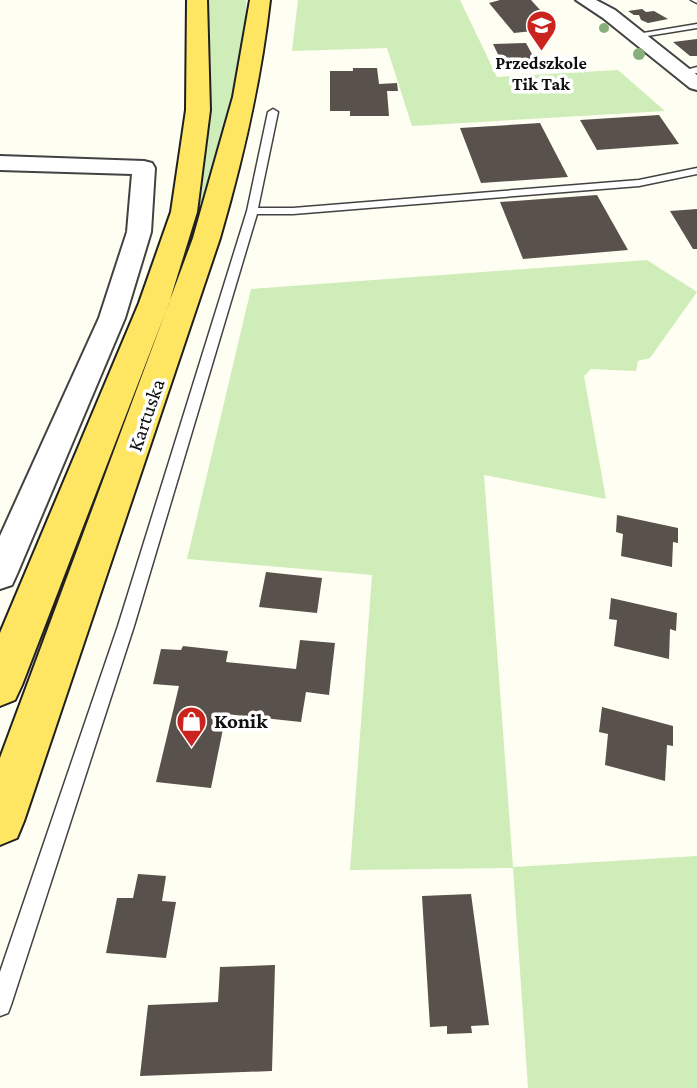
<svg xmlns="http://www.w3.org/2000/svg" width="697" height="1088" font-family="'Crimson Pro',serif">
<rect width="100%" height="100%" fill="#fffef2"/>
<path fill="#cfedb8" d="M206,0h40l1,32 -11,58 -31,120h-9c15,-68 19,-141 10,-210z
M298,0h162l37,77 121,-7 47,41 -253,15 -25,-78 -95,3z
M647,260l50,32 -47,66 -12,3 -2,10 -45,-2 -7,7 22,123 -122,-24 29,392 184,-11v232h-169l-15,-220 -163,2 22,-295 -185,-16 64,-270z"/>
<path fill="#59514b" d="M500,0h31l10,11h-6l16,18 -37,4 -25,-30z
M642,9l4,3 8,-1 14,8 -20,4 -7,-3 -2,-5h-5l-6,-4z
M697,39v17h-7l-17,-14z
M526,43l14,26 -34,2 -13,-27z
M353,68h24l2,16 18,-1 1,8h-11l2,25h-39v-5h-20v-40h23z
M659,115l20,29 -82,6 -17,-30z
M540,123l28,54 -87,6 -21,-55z
M597,195l31,55 -105,9 -23,-57z
M697,209v40h-4l-23,-38z
M617,515l61,13v15l-5,-1 -1,25 -51,-11 2,-22 -7,-2z
M266,572l56,6 -5,35 -58,-6z
M611,598l66,15 -1,18 -6,-2 -1,30 -55,-13 3,-26 -8,-1z
M300,640l35,3 -6,52 -23,-3 -5,30 -75,-8 -15,74 -55,-6 23,-96 -26,-2 8,-35 20,1 2,-4 45,5 -2,11 70,7z
M602,707l71,19v20l-6,-1 -2,36 -60,-16 3,-31 -9,-2z
M138,874l28,2 -4,25 14,1 -10,56 -60,-5 11,-55h16z
M471,894l18,131 -18,1 1,7 -25,1v-8l-17,1 -8,-131z
M275,965l-3,106 -132,5 8,-71 70,-3 2,-35z"/>
<g fill="none" stroke-linecap="round" stroke-linejoin="round">
<defs>
<path id="service" d="M691,0h6v3z
M697,24v4l-62,10 -4,-3z
M697,67v6l-15,2 -4,-3z
M273,109l5,3 -20,96h35l346,-28 58,-12v6l-58,12 -346,28h-36l-123,412 -123,379 -3,8 -8,3v-44l118,-346 129,-415 21,-99z"/>
<path id="minor" d="M576,0h20l19,10 82,65v15l-7,-2 -87,-70z
M0,156l144,5 8,2 3,5 -4,64 -26,86 -108,256 -5,11 -12,4v-53l99,-218 28,-86 5,-58 -132,-4z"/>
<path id="primary" d="M187,0h20l3,110 -13,102 -28,91 -147,382 -7,15 -15,6v-73l139,-330 32,-91 15,-102z
M250,0h20c-9,81 -27,159 -50,238l-196,583 -7,17 -17,7v-87l193,-520 40,-141z"/>
</defs>
<use href="#service" stroke="#424242" stroke-width="3"/>
<use href="#minor" stroke="#424242" stroke-width="4"/>
<use href="#primary" stroke="#202020" stroke-width="4"/>
<use href="#service" fill="#fff" fill-rule="evenodd"/>
<use href="#minor" fill="#fff" fill-rule="evenodd"/>
<use href="#primary" fill="#ffe662" fill-rule="evenodd"/>
</g>
<g fill="#87ae7b">
<circle cx="604" cy="28" r="5"/>
<circle cx="639" cy="54" r="6"/>
</g>
<defs>
<symbol id="school-pin" viewBox="-11 -11 22 30"><path d="M0 17L-7.5 6A9.5 9.5 0 1 1 7.5 6Z" fill="#c9241d" stroke="#fff"/><path d="M0-5L7-2L0 1L-7-2ZM-4 1L0 2.5L4 1V4Q0 6-4 4Z" fill="#fff"/></symbol>
<symbol id="shop-pin" viewBox="-11 -11 22 30"><path d="M0 17L-7.5 6A9.5 9.5 0 1 1 7.5 6Z" fill="#c9241d" stroke="#fff"/><path d="M-5-2.5h2.3a2.7 3.5 0 0 1 5.4 0H5L5.5 6h-11ZM-1.5-2.5h3a1.5 2.3 0 0 0-3 0Z" fill="#fff"/></symbol>
</defs>
<g fill-rule="evenodd">
<use href="#school-pin" x="524" y="8" width="35" height="47"/>
<use href="#shop-pin" x="174" y="704" width="35" height="47"/>
</g>
<g text-anchor="middle" dominant-baseline="central" stroke-width="7" stroke-linejoin="round" paint-order="stroke">
<g font-size="18" font-weight="bold" fill="#0f0f0f" stroke="#fff">
<text x="541" y="63">Przedszkole<tspan x="541" dy="21">Tik Tak</tspan></text>
</g>
<g font-size="21" fill="#0f0f0f" stroke="#fff">
<text transform="translate(146 415) rotate(-71)">Kartuska</text>
</g>
<g font-size="21" font-weight="bold" fill="#0f0f0f" stroke="#fff" text-anchor="start">
<text x="214" y="721">Konik</text>
</g>
</g>
</svg>
